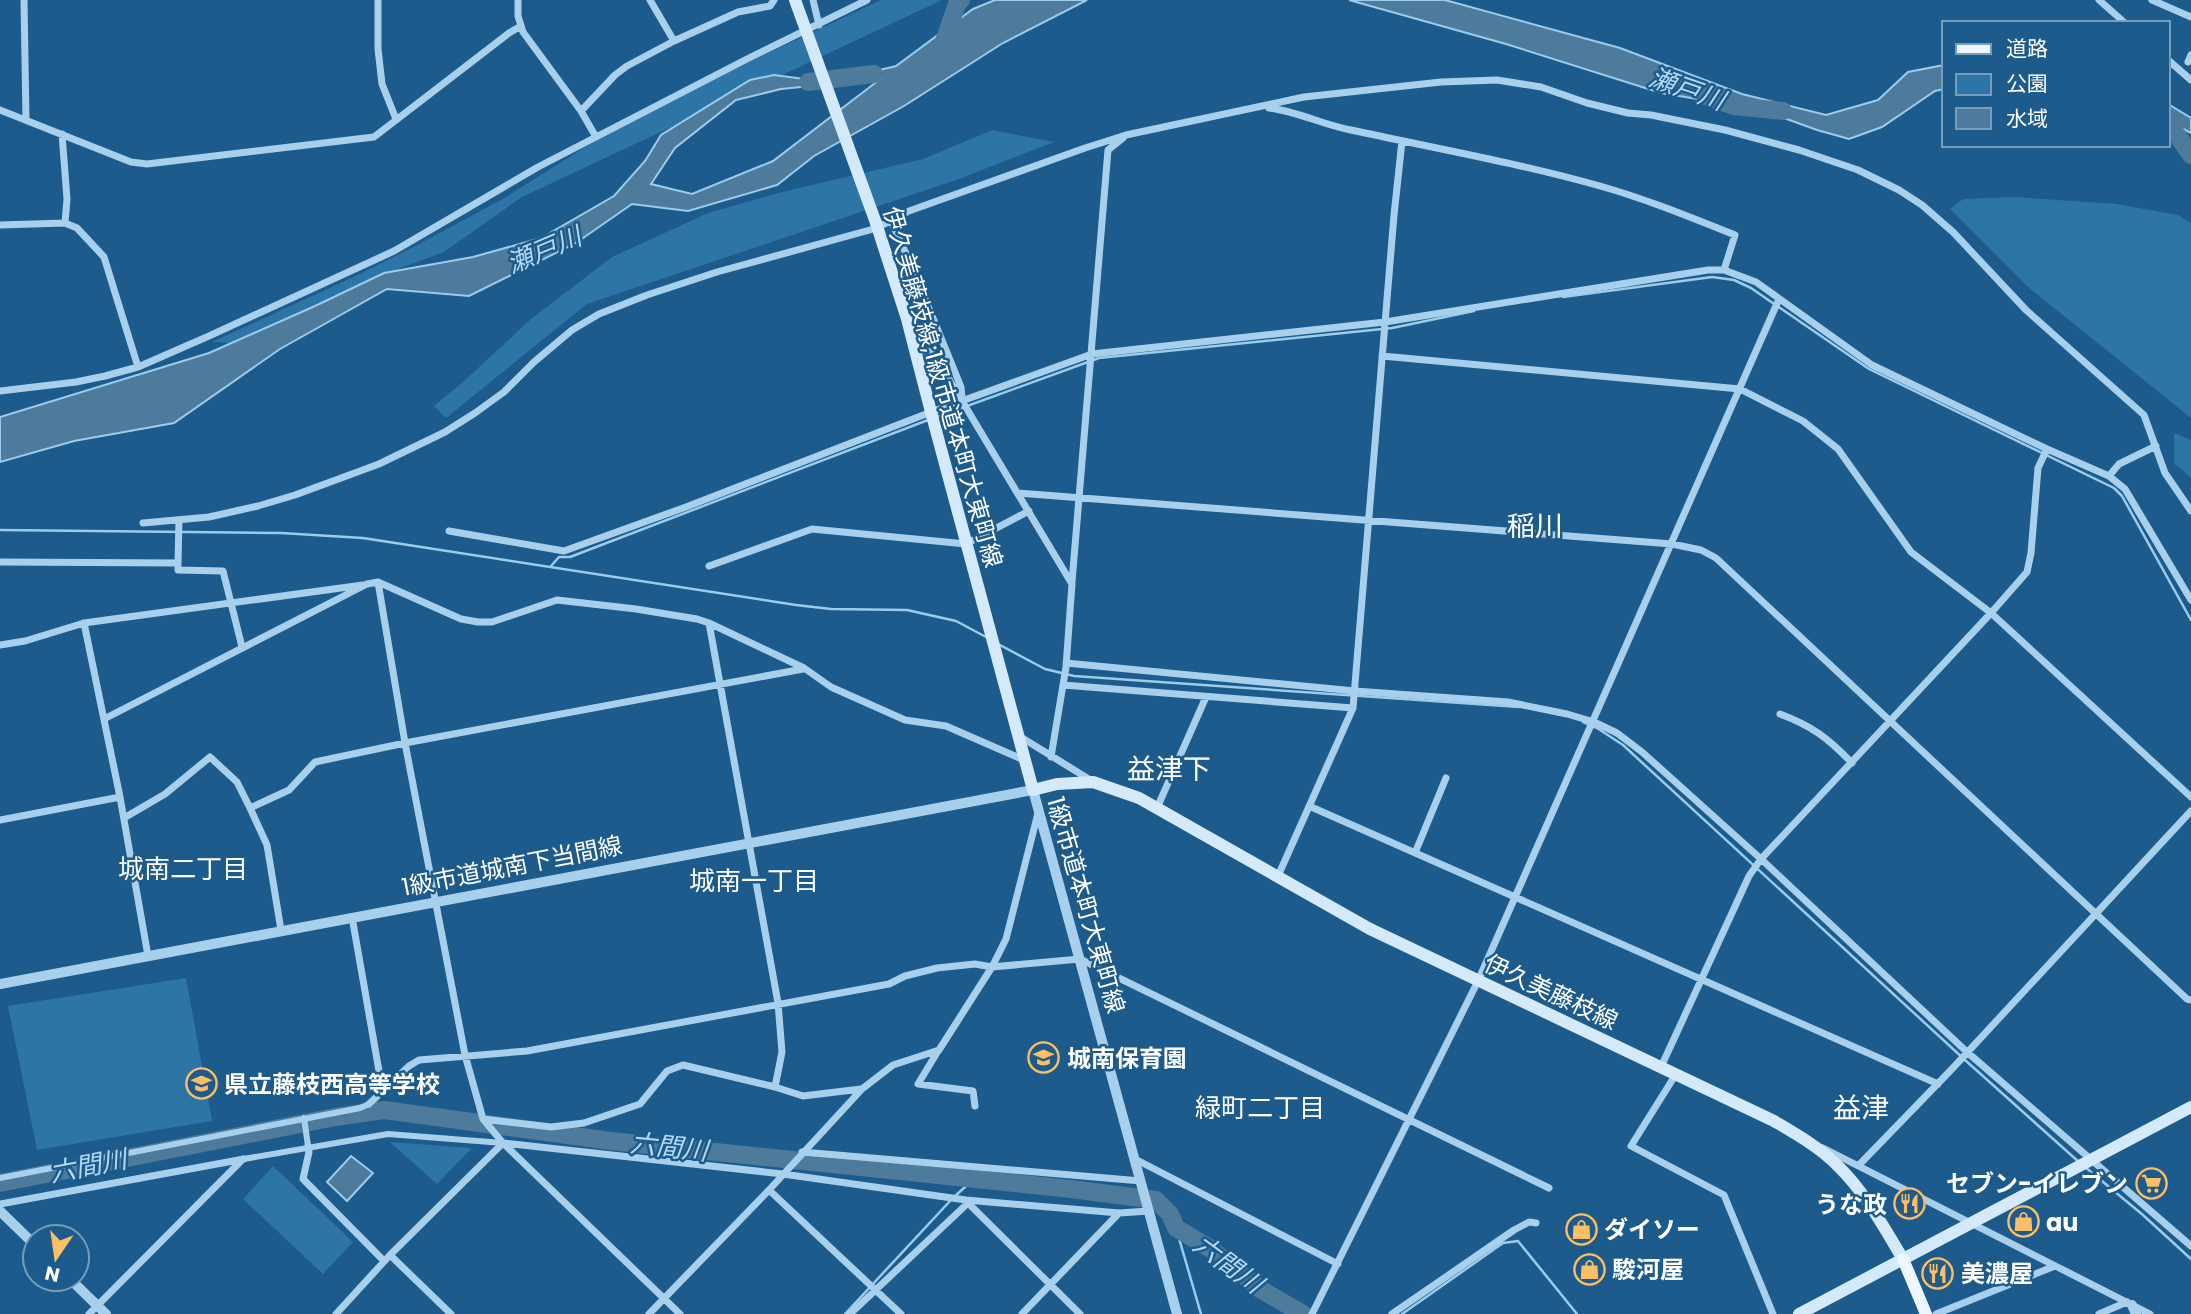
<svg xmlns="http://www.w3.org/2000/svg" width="2191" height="1314" font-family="Poppins,'Noto Sans JP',sans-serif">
<rect width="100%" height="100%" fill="#1c5b8b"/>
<path fill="#2d74a7" d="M881,0h61l-420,197 -78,55 -54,20 -159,71 -19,-1 152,-70 55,-28 82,-44 86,-54 113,-61z
M992,130l62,12 -95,37 -372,125 -141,114 -12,-12 29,-24 68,-63 81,-62 96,-44 74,-21 141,-33z
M2015,197l101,7 62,11 13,8v195l-163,-131 -78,-78 13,-10z
M2174,433l17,7v38l-17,-15z
M186,978l26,143 -175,29 -29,-144z
M390,1142l82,6 -35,36z
M273,1166l80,76 -30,32 -80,-75z"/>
<path fill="#4e7a9c" stroke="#9bccee" stroke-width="2" d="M995,0h92l-84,43 -99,63 -90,50 -37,29 -89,26 -56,-7 -56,39 -107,53 -82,-7 -107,60 -106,74 -100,18 -74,21v-45l209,-64 106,-47 69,-33 89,-16 68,-19 73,-42 31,-35 16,-26 89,-55 24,-5 46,6 2,4 -41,4 -45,11 -61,48 -24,36 41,10 81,-33 106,-81 -27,3 -2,-6 46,-11 77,-57z
M1349,0h96l175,48 122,46 84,21 52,-15 30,-28 36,-7v24l-9,2 -53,36 -33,12 -32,-9 -58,-21 -98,-16 -155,-49z
M2168,104l23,14v15l-23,-12z
M351,1156l22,17 -26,28 -20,-19z"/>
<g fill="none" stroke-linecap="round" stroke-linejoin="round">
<path stroke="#9bccee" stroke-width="2.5" d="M1563,297l149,-20 22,3 17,8 118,81 245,119 8,8 69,124
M937,417l162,-59 293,-30 82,-17
M0,530l281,3 82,5 433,67 35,4 76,1 49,11 30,16
M551,566l8,-9h11l358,-137
M998,644l47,25 29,7 445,31
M1583,722l14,6 26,17 342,315 115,103
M2085,1167l58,48 48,44
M955,1196l19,-17
M1176,1228l25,86
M845,1314l105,-113
M1402,1314l101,-71 15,-2 59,73"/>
<path stroke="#4e7a9c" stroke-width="18" d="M942,47l15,-43 4,-4
M808,82l66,-8
M1705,96l29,10 49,5
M2168,122l23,33
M0,1183l335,-66 49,-7 227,31 460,48 85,11 14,14 6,14 35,21 49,40 43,25"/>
<path stroke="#a8d0ec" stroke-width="6" d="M304,1118l4,28
M244,1159l144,-25 115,9
M0,1178l360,-70 9,-4"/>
<path stroke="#a8d0ec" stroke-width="7" d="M24,0l2,120
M378,0v49l4,35 14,35
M518,0v16l5,16 58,79 15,26
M650,0l24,41
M813,0l6,25
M2099,0l26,23
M2152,0l39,17
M2168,60l23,20
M2188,62l3,-7
M1269,108c28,3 54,17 82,22 83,18 167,33 249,56 46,13 90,31 135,49l-11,35 32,12 116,83 175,84 62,27 16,13 66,111
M0,110l131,52 16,2 227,-27 135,-104 12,-7
M581,111l34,-36 12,-9 47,-25 64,-29 32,-6 4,-6
M62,134l5,65 -2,24
M891,221l22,48 48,118 1,11
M0,225l65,-2 12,5 27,29 34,110
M915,350l13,1 7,5 137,228 -6,83 -15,90
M1382,356l358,33 63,32 35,28 73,103 80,61 200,184
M0,391l76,-9 29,-6 33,-9 71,-31 185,-85 144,-84 207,-107 122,-60
M2109,476l10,-12 37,-18
M1018,493l654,51 29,6 15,8 471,441 4,1
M143,523l66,-6 49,-11 37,-11 84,-31 66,-32 30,-19 29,-21 30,-30 38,-32 27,-16 48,-19 70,-23 160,-44 32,-17 176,-63 41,-13 178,-38 137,-15 56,-2 44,7 46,16 41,10 23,2 74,15 74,20 59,20 41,20 23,15 31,27 73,78 118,105 21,58 26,38
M449,531l115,20 122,-44 245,-95 161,-58 293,-32 323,-52h16
M0,562l178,1 1,-43
M178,563v7l45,1 19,76
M709,566l103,-37 154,15 63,-33
M378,582l27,161 60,312 18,64 20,24 177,171
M1072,582l36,-432 15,-12
M84,623l279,-38
M709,623l69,380 4,49 -7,35
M0,645l25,-4 59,-18 36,174 28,159
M1066,663l289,28 153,11 59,12 27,8 23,11 25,19 119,107 206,193 224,194
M1063,685l290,23
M1780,714c32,12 48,24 72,49
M104,719l263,-135 11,-2 83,37 17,3h14l65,-22 79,9 61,10 12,4 95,45 27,19 74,33 41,6 78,34
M1019,736l73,45
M1309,806l629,278
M1157,808l49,-111
M124,818l41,-24 45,-37 27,25 13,26
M0,820l120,-23
M1415,853l31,-75
M1278,876l75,-168 41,-493 8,-74
M352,917l27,154 5,17
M281,930l-14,-85 -17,-37 39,-18 26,-28 90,-19 398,-74
M938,1051l-20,33 55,7 2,15
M1661,1067l88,-191 12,-17 230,-246 36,-41 4,-19 7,-85 9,-19
M1676,1074l-45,72 93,49 49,119
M369,1104l40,-38 10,-6 108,-9 362,-67 16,-8 32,-8 38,-4 17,3 88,-8 469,229
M483,1119l68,8 33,-4 56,-19 27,-33 16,-6 92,22 28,9 58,-7
M504,1143l279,31 183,26 153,13 30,-2
M308,1146l1,6 -6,27 81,82
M1823,1148l327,166
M802,1152l339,29
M1135,1159l203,105
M1859,1165l92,-95 240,-259
M769,1190l132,124
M966,1201l114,113
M0,1204l244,-45
M390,1255l61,59
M89,1314l154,-155
M336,1314l54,-59 113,-112
M649,1314l120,-124 93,-101 31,-24 46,-15 53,-83 14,-28 32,-126
M850,1314l118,-111
M1022,1314l97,-101
M1312,1314l166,-333 301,-682
M1392,1314l122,-84 15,-8 7,1
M1936,1314l119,-48
M2099,1314l28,-12"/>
<path stroke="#a8d0ec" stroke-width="10" d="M0,984l1033,-194 144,524
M0,1211l35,34
M70,1279l36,35
M2132,1305l4,9"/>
<path stroke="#d4e9f9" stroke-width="12" d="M795,0l81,223
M931,412l102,378 24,-6 36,-2 46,16 231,131 404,192c22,13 45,26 63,44 28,27 46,61 66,94
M1799,1314l392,-207"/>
<path stroke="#eef7ff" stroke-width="12" d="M1903,1259l23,55"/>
<path stroke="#d4e9f9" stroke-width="12" d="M876,223l31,96 24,93"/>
</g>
<defs>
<symbol id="school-ring" viewBox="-11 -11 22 22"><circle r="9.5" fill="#1c5b8b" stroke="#fcbe66" stroke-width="1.5"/><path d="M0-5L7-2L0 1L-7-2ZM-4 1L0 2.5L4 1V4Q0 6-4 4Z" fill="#fcbe66"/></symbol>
<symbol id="supermarket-ring" viewBox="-11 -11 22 22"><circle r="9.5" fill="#1c5b8b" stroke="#fcbe66" stroke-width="1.5"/><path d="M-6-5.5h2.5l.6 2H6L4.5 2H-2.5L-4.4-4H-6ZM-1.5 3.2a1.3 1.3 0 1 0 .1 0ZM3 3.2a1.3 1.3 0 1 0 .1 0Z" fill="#fcbe66"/></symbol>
<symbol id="restaurant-ring" viewBox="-11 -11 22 22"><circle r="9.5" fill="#1c5b8b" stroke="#fcbe66" stroke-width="1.5"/><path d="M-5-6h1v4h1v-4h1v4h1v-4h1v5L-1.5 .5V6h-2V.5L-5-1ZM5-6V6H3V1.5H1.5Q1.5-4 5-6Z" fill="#fcbe66"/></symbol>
<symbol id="shop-ring" viewBox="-11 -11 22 22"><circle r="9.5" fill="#1c5b8b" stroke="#fcbe66" stroke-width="1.5"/><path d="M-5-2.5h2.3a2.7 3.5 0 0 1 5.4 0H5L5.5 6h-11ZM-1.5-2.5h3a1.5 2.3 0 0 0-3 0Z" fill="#fcbe66"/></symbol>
</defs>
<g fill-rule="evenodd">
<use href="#school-ring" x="1026" y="1040" width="35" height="35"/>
<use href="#school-ring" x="184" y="1066" width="35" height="35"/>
<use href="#supermarket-ring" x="2134" y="1166" width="35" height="35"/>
<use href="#restaurant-ring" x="1892" y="1186" width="35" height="35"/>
<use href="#shop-ring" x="2006" y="1204" width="35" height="35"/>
<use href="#shop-ring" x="1564" y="1212" width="35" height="35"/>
<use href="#shop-ring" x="1572" y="1252" width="35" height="35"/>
<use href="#restaurant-ring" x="1920" y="1256" width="35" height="35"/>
</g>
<g text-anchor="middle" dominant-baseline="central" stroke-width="5" stroke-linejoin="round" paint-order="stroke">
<g font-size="24" fill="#fff" stroke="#1c5b8b">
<text transform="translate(943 387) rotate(74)">伊久美藤枝線;1級市道本町大東町線</text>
<text transform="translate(512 866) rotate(-11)">1級市道城南下当間線</text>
<text transform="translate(1086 905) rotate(74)">1級市道本町大東町線</text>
<text transform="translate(1551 992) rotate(25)">伊久美藤枝線</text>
</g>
<g font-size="24" font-weight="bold" fill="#fff" stroke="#1c5b8b" text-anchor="start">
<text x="1067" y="1058">城南保育園</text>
<text x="224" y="1084">県立藤枝西高等学校</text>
<text x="2128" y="1183" text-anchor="end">セブン-イレブン</text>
<text x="1887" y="1204" text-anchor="end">うな政</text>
<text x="2046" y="1222">au</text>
<text x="1604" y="1229">ダイソー</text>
<text x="1612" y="1269">駿河屋</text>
<text x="1961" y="1273">美濃屋</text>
</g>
<g font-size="26" font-style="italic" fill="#b4d9f4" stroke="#1c5b8b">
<text transform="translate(1687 89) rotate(19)">瀬戸川</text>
<text transform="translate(544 250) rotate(-23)">瀬戸川</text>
<text transform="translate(669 1147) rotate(6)">六間川</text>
<text transform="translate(88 1166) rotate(-11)">六間川</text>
<text transform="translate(1228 1264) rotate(36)">六間川</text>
</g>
<g font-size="26" fill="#fff" stroke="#1c5b8b">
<text x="183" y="869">城南二丁目</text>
<text x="754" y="881">城南一丁目</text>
<text x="1260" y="1108">緑町二丁目</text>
</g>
<g font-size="28" fill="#fff" stroke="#1c5b8b">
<text x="1535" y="526">稲川</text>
<text x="1169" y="769">益津下</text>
<text x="1861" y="1108">益津</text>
</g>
</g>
<rect x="1942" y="21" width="228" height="126" fill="#1c5b8b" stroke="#779db9" stroke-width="2"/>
<rect x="1956" y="44" width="35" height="10" fill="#eef7ff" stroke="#779db9" stroke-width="2"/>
<text x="2006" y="56" font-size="21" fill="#ffffff">道路</text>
<rect x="1956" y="74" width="35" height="21" fill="#2d74a7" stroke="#779db9" stroke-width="2"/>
<text x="2006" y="91" font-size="21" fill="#ffffff">公園</text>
<rect x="1956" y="108" width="35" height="21" fill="#4e7a9c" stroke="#779db9" stroke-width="2"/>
<text x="2006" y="126" font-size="21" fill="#ffffff">水域</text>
<g transform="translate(56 1258) rotate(193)"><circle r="33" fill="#1c5b8b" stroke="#779db9" stroke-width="2"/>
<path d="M0-5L12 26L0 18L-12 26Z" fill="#fcbe66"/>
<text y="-10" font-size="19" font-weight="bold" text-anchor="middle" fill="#ffffff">N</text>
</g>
</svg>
